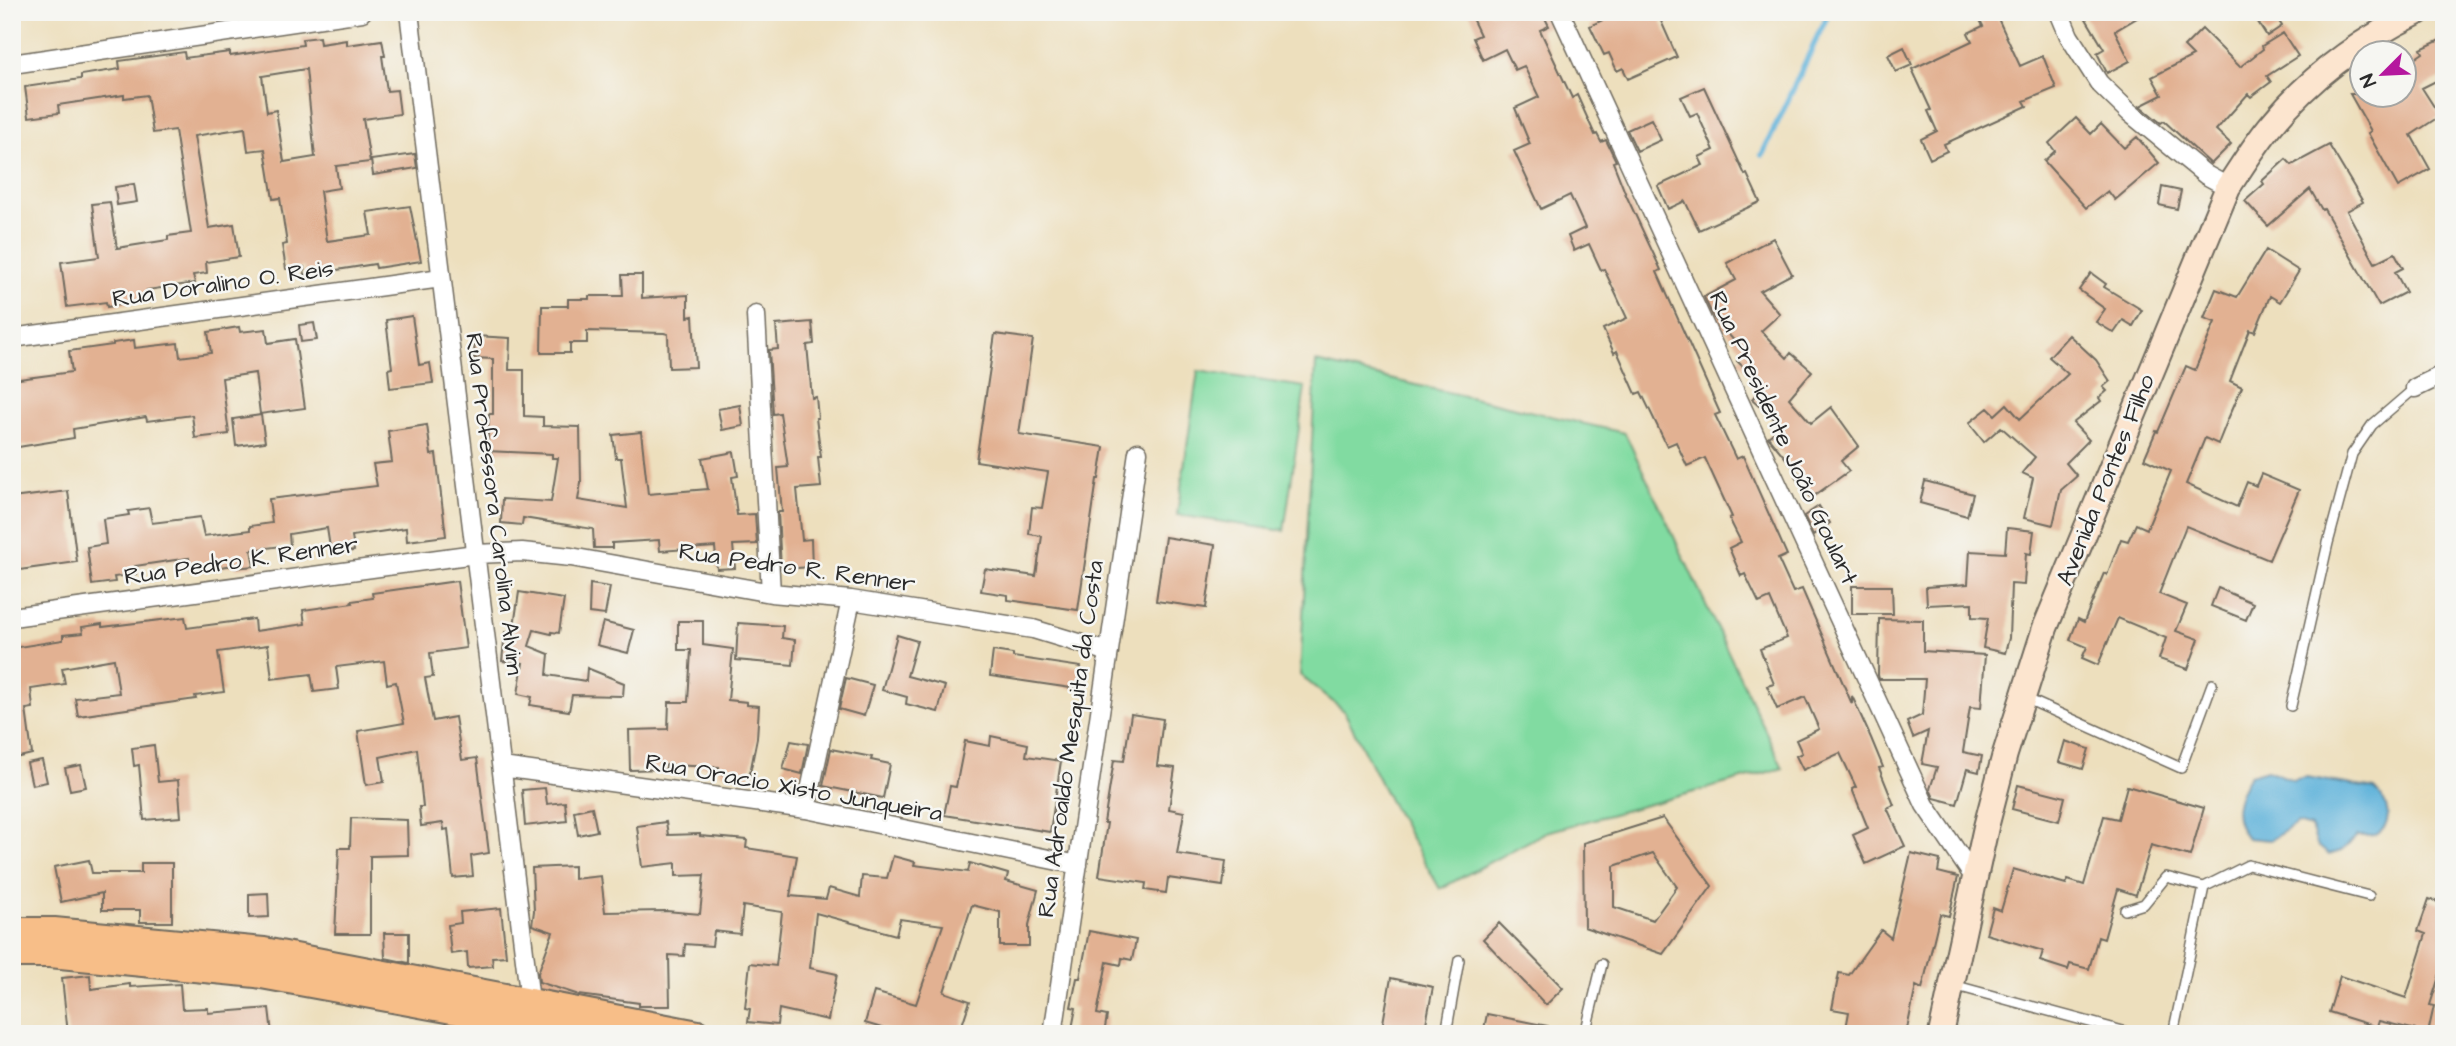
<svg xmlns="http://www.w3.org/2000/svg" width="2456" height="1046" font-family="'Architects Daughter',sans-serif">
<rect width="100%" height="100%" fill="#f6f6f2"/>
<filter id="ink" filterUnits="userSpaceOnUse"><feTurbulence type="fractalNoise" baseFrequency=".0143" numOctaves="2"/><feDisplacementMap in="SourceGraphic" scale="14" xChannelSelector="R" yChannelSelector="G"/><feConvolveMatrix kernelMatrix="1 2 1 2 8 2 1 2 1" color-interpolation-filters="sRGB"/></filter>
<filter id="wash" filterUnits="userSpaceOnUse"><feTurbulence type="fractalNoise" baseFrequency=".00686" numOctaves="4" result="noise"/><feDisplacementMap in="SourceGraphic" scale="28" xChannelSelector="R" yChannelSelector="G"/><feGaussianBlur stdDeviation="1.57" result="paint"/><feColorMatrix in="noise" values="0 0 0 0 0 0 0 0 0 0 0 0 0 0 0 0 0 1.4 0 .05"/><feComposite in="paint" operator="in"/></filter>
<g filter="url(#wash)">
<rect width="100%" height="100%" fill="#eddfbd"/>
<path fill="#81dba1" stroke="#568366" stroke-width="2" d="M1316,362l309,71 158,335 -237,64 -106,57 -51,-89 -45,-89 -44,-36z
M1198,371l107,16 -21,144 -107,-16z"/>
<path fill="#5eb2da" stroke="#446e82" stroke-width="2" d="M2267,770l26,10 13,-3 69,12c11,10 20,32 4,44 -5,4 -15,3 -22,3l-16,15 -12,4 -12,-10 -6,-18 -13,-4 -28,17 -23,-2c-18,-22 -11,-41 3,-63z"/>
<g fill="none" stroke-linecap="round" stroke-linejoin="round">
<path stroke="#5eb2da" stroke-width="6" d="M1762,155l67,-143"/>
</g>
<g id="blocks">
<path fill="#e2b192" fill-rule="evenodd" d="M1469,12h73l7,14 -9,4 32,68 5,-3 18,40 2,-1 4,8 5,-2 10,21 -3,1 13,33 35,75 -4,2 63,141 -5,2 21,44 7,-3 44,99 -9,4 15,33 9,-3 50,115v-8l19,42 12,29 -4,1 15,37 -7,3 18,38 -39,18 -13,-29 15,-7 -16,-39 4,-2 -16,-34 -37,17 -7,-14 6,-3 -6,-13 23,-11 -14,-32 -28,12 -10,-23 7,-2 -14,-35 27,-11 -17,-40 -11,5 -14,-29 -4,2 -12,-28 12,-6 -12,-24 3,-1 -27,-59 -18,8 -11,-24 -9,4 -26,-54 -5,2 -19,-43 -3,2 -11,-24 24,-11 -23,-49 -3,1 -12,-26 -15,7 -6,-15 17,-8 -15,-33 -29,14 -27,-58 16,-7 -15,-36 24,-11 -15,-31 -9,4 -10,-21 -22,11 -10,-22 7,-3z
M1619,12h38l20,45 -49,22 -5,-11 -6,3 -8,-18 -5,2 -14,-29z
M1976,12h19l25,54 23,-10 13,32 -32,13 3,5 -83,38 3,7 -17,8 -9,-20 16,-8 -9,-20 3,-1 -19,-41 60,-28 -4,-8 15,-7z
M2082,12h65l-32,19 15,30 -23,12 -10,-20 7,-4z
M2265,12h8l9,14 -15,10 -11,-17z
M2202,29l38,38 23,-18 -1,-3 21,-13 15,23 -31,20 4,6 -20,15 -3,-3 -32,36 15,14 -20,20 -47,-43 -3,2 -21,-17 22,-11 -10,-18 41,-21 -9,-9z
M319,37l1,7 27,-4v5l35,-5 3,16h-3l5,35 10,-1 3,24 -37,5 7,43 -34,4 3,22 -19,3 7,50 44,-6 -4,-23 43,-6 11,55 -45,7 -1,-4 -70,11 -1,-8 -18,2 -4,-24 5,-1 -7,-46 -7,1 -8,-50 -17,2 -3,-23 -51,8 15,92 25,-4 5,33 -33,5 1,11 -14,2 2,8 -48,7 1,10 -41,7 -1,-5 -39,5 -6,-45 38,-5 -7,-53 18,-2 7,46 51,-8v-4l23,-3 -16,-103 -22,3 -6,-38 -23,3v-3l-66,10 1,8 -30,4 -4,-30 56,-8v-4l39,-6 -1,-8 65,-9 1,6 45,-6v4l73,-11 -1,-6zM306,69l9,88 -31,5 -8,-52 -9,2 -5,-36z
M2444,38v39l-22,11 18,28 -29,19 19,34 -32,18 -30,-54 3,-2 -21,-37h54v-28l19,-13 -2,-4z
M1904,47l8,18 -16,7 -8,-17z
M1704,87l41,88 2,-1 13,28 -61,28 -14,-29 -17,8 -10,-23 45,-21 -4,-8 15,-7 -17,-37 -7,3 -9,-19z
M2076,118l15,16 10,-10 23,24 13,-11 22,26 -44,37 -7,-9 -22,17 -42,-47 11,-10 -6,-8z
M1651,119l10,21 -24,11 -10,-21z
M2329,145l34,57 -16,9 28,52 20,-10 8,15 -8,4 11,20 -27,14 -55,-97 -2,1 -12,-21 -42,37 -23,-25 19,-17 -2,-3 24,-22 6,6z
M415,154l2,14 -44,7 -2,-15z
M134,184l3,18 -20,3 -2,-18z
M2162,187l19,4 -4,18 -18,-4z
M1773,238l19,36 -32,17 20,23 -19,17 26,27 4,-5 21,18 -23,27 22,25 20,-16 28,39 -18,15 8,10 -38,27 -16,-21 4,-3 -31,-37 14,-11 -30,-27 11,-13 -26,-25 8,-8 -32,-36 -9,-20 32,-17 -9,-17z
M2266,250l33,21 -19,31 -10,-6 -15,36 -5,-2 -20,51 12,6 -14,32 -10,25 -13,-6 -19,46 51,23 10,-25 9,4 5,-12 38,16 -30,70 -83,-34 -27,68 28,11 -11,26 23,8 -11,30 -29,-10 7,-21 -48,-20 -20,47 -16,-7 5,-11 -17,-7 8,-21 6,3 20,-49 3,2 14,-36 7,2 8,-17 11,5 24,-58 -27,-12 12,-28 2,1 28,-66 9,4 20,-48 -11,-4 12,-29 21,8z
M2091,273l15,11 -2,3 38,23 -9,16 -10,-6 -9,13 -18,-11 9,-13 -26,-19z
M622,275h20v23l46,-3v22l5,-1 3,51 -27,1 -1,-34 -4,-1 -77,-2v12h-17v10h-29l1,-47h26v-7h21v-3h34z
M412,316l7,49 11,-2 3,20 -43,5 -2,-19 4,-1 -6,-48z
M812,322l2,22 -7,1 5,53 4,-1 2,21h-2l5,39h-3l3,30 -24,2 5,51 9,-1 1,28 -31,2 -3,-57h4l-4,-44 10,-1 -8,-54 -7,1 -4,-64 9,-1 -2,-24z
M314,323l3,17 -16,2 -2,-17z
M239,327l1,5 26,-3 2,14 27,-4 10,69 -45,6 -5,-41 -33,5 7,56 -34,4 -3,-23 -45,6 -1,-4 -73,12 1,9 -62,10v-68l60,-8 -3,-21 44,-6v-2l21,-3 1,8 43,-5 2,14 31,-4 -3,-21z
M995,334l38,5 -14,95 85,13 -5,32h-2l-19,131 -70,-10v-5l-27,-4 4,-22 51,7 6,-40 -13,-2 3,-27 10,1 6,-36 -72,-11z
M2069,335l27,25 14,21 -7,6 4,4 -8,7 2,3 -28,22 16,17 -23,23 11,13 -16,14 -8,35 -29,-7 9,-40 -11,-5 13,-16 -34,-30 -17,15 -15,-19 19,-15 7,7 12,-11 13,15 48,-45 -19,-17z
M475,336l35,2 -1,32h15v46l19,1v9l37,1 1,56 -3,17 49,8 -6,-50h-5l-3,-23 28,-3 7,62 60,-5 -6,-31 32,-6 4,24 -6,1 5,38 18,-1 2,30 -24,1 2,23 -18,1 -2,-22 -55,4 -1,-11 -47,3v5h-18l-1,-19 -70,-11 -1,7 -21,-2 1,-24 49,3 7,-44h-6v-4l-65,-3 2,-37h4v-55l-19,-1z
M740,405l3,21 -21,4 -4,-21z
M261,415l4,27 -29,4 -3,-27z
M427,425l4,30 5,-1 10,82 -39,5 -1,-13 -54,8 2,15 -23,3 -4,-26 -38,6 1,11 -39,5 3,16 -19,2v-3l-44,6 -2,-13 -54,8 1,8 -22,3 1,5 -23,3 -5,-38 19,-3 -3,-25 26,-4 -1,-4 21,-3 3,15 48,-6 4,19 46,-6v-4l22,-3 -3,-24 108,-13 -4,-22 19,-2 -4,-31z
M1925,481l48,13 -6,22 -47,-13z
M68,491l9,71 -65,9v-73z
M1819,506l11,17 -17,12 -9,-19z
M2007,528l27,3 -3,23 -5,-1 -2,32 -13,-1 -2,54 -4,15 -22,-5 5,-30 -16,-1v-14l-45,2 -1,-18 42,-3 2,-33 35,2z
M1165,537l50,8 -9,63 -50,-7z
M457,581l9,67 -36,5 3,24 -8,1 8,43 22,-4 7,43 15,-2 12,95 -18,3 2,20 -20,2 -5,-49 -4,1 -1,-7 -22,3 -2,-19h4l-6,-58 -37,8 4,25 -18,3 -8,-54 46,-8 -8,-41 -9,2 -3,-23 -48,6 3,22 -25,3 -3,-18 -39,5 -4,-34 -50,7 6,40 -29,4 1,3 -118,17 -3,-18 44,-5 -5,-34 -52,9 3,16 -34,5 2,19 -7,1 6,45 -17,4 -3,-10v-100l51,-8v-5l20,-2 -1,-6 20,-3v3l83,-10 2,11 67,-9 1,12 50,-7 -2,-14 50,-7 -1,-2 21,-3 -1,-5z
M590,584l20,3 -5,28 -16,-2z
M1852,586h40l1,28h-41z
M2218,588l35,15 -7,17 -35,-14z
M519,592l45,7 -5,34 -8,-1v2l-17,-4 -5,16 20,8 -2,21 39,6 1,-13 37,15 -1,13 -51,-1 -3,16 -39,-6 2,-8 -14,-3 5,-31 -21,-2 3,-29 8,1z
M1879,619l44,1v31l62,4 -4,53 -11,-1 -7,45 19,4 -3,16 -12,-3 -10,35 -23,-6 -4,-9 7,-22 -15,-3 6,-33 -15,7 -6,-16 15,-7 3,-36h-46l-1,-4z
M678,621h25v24l30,4 -5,51 19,2v3l12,1 -2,32 -8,40 -31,-5 1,-6 -53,-2v4l-36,1 -1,-40 39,-1 1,-27h19l3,-52h-13z
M603,622l31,8 -6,23 -31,-8z
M738,623l45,3 -1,12 13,2 -2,25 -57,-5z
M897,635l20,6 -10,35 38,10 -7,26 -32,-8 1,-7 -25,-7z
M993,651l20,3v3l68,10 -3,22 -88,-13z
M846,678l27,7 -9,31 -25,-7z
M1131,714l32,5 -6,47 18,2 -6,41 15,3 -7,42 49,7 -3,25 -55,-8 -2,15 -21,-3 1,-7 -47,-7 8,-53h-3l10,-63 10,1z
M991,736l37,8 -2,12 35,5 -11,71 -106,-17 6,-29 6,1 9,-46 25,5z
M791,741l17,3 -6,30 -19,-5z
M2065,741l24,8 -6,20 -24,-7z
M154,745l4,37 20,-2 3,37 -37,3 -5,-55 -5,1 -2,-18z
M831,749l41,8 -1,3 19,4 -7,34 -60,-12z
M42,760l5,22 -15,3 -5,-22z
M81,765l5,22 -16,3 -5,-22z
M2018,785l47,12 -6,24 -47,-12z
M2127,786l77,22 -14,48 -39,-11 -15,50 -18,-6 -14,50 -6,-2 -9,32 -19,-5 -2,6 -28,-9 3,-10 -57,-17 7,-26 8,3 12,-42 53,15 2,-4 16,5 20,-69 14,3z
M545,788l2,16 18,-2 2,19 -42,5 -3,-36z
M592,807l5,24 -19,4 -4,-24z
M351,818l56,2 1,35 -38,1v78h-35l4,-86h11z
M1663,818l49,68 -49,68 -79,-27 -1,-84zM1653,853l24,34 -24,33 -39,-13v-41z
M666,822l2,13 32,-1v2l47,4 -1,8 51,8 -7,40 36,3 3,-11 31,9 2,-21 25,2 6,-22 22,6 -1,3 54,7 2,-9 38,11 -2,7 32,9 -9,35v21h-29v-34l-28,-7 -28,87 26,9 -11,33h-57l-37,-11 9,-31 42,12 27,-79 -43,-6 -4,16 -80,-22 -6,55 27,6 -9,46 -49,-11 -2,16 -29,-3 2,-13 -5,-1 5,-45 26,3 6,-54 -39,-6 -3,28 -26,-3 -2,15 -27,-2 -1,12 -15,-1 1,51h-31v-3l-60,-8 -40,-13 -1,-9 15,-41 -21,-7 2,-14 -2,-43 42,-2v13l27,-3 4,36 61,-1 34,3 4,-39 -28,1v-13l-34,4 -5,-41z
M1911,853l29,7 -2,12 20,5 -9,39 -9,-2 -18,75 -6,-3 -10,48h-61l4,-22 -17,-3 7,-36 10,2 32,-45 10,8z
M89,860l3,13h49v-10h31v59h-32v-12h-38v-17l-41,9 -7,-35z
M268,893l1,24 -20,1v-24z
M2429,899l15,5v57l-14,44 4,1 -6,27 -49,-12 -2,6 -48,-15 11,-36 66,22 20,-64 -8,-3z
M501,908l5,48 -14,1 1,9 -25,2 -1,-16 -16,2 -3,-29 13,-2 -1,-11z
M1499,923l64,65 -17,17 -63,-66z
M1089,931l47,9 -4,20 -10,-2 -1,7 -14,-3 -10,52 10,2 -3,18h-33l5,-26 -5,-1 6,-29h3z
M384,933h25v30l-24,-5z
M90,975l1,14 39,-5v3l50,-3 2,25 26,-1v5l61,-5 3,26h-204l-6,-56z
M1391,978l42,9 -9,47h-43z
M1487,1014l61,12 -1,8h-64z"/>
</g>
</g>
<g filter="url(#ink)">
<use href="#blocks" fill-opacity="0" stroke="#6f6a5e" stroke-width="2"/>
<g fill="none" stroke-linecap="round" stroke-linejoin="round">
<defs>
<path id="lane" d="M2025,698l156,70 31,-84
M2291,706l37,-163 24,-89 20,-29 43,-37
M2204,887l44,-22 121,31
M2125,910l19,-6 22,-27 38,10 -31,147
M1953,985l181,49
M1446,1034l13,-74
M1585,1034l17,-70"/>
<path id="street" d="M409,12l122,997
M1560,12l365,793 49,72
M2059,12l10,24 30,47 30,29 77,63 22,12
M12,64l350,-52
M756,315l15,278
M12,338l429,-60
M2415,388l29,-14
M12,617l463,-63 47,-2 49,5 200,36 80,7 182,29 76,23
M502,767l304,42 272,56
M806,809l45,-209
M1053,1034l85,-582"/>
<path id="secondary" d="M1941,1034l45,-207 19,-73 40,-126 183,-441c14,-21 28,-44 44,-63 39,-48 91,-85 146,-112"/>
<path id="primary" d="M12,931h42l210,20 434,83
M12,954h38l206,20 328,60"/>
</defs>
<use href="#lane" stroke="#6f6a5e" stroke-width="12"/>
<use href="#street" stroke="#6f6a5e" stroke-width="21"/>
<use href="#secondary" stroke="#6f6a5e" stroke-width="28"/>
<use href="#primary" stroke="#6f6a5e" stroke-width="30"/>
<use href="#lane" stroke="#fff" stroke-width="9"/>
<use href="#street" stroke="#fff" stroke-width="18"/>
<use href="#secondary" stroke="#fce5cf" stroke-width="24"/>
<use href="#primary" stroke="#f7be88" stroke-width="26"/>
</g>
</g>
<g text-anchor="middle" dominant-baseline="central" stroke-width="5" stroke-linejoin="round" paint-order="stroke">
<g font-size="24" fill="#2b2b2b" stroke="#f6f6f2">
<text transform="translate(223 284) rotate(-8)">Rua Doralino O. Reis</text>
<text transform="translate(1783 438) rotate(65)">Rua Presidente João Goulart</text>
<text transform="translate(2106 480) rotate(-68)">Avenida Pontes Filho</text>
<text transform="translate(494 504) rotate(83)">Rua Professora Carolina Alvim</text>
<text transform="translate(241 561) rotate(-8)">Rua Pedro K. Renner</text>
<text transform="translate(797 568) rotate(8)">Rua Pedro R. Renner</text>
<text transform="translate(1071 739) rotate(-82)">Rua Adroaldo Mesquita da Costa</text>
<text transform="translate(794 788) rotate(10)">Rua Oracio Xisto Junqueira</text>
</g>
</g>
<rect width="2456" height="1046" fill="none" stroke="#f6f6f2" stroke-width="42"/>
<g transform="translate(2383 74) rotate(246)"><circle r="33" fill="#f6f6f2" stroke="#a5a5a2" stroke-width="2"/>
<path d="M0-5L12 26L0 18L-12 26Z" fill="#b5179e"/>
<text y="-10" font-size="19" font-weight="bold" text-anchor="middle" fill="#2b2b2b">N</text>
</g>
</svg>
